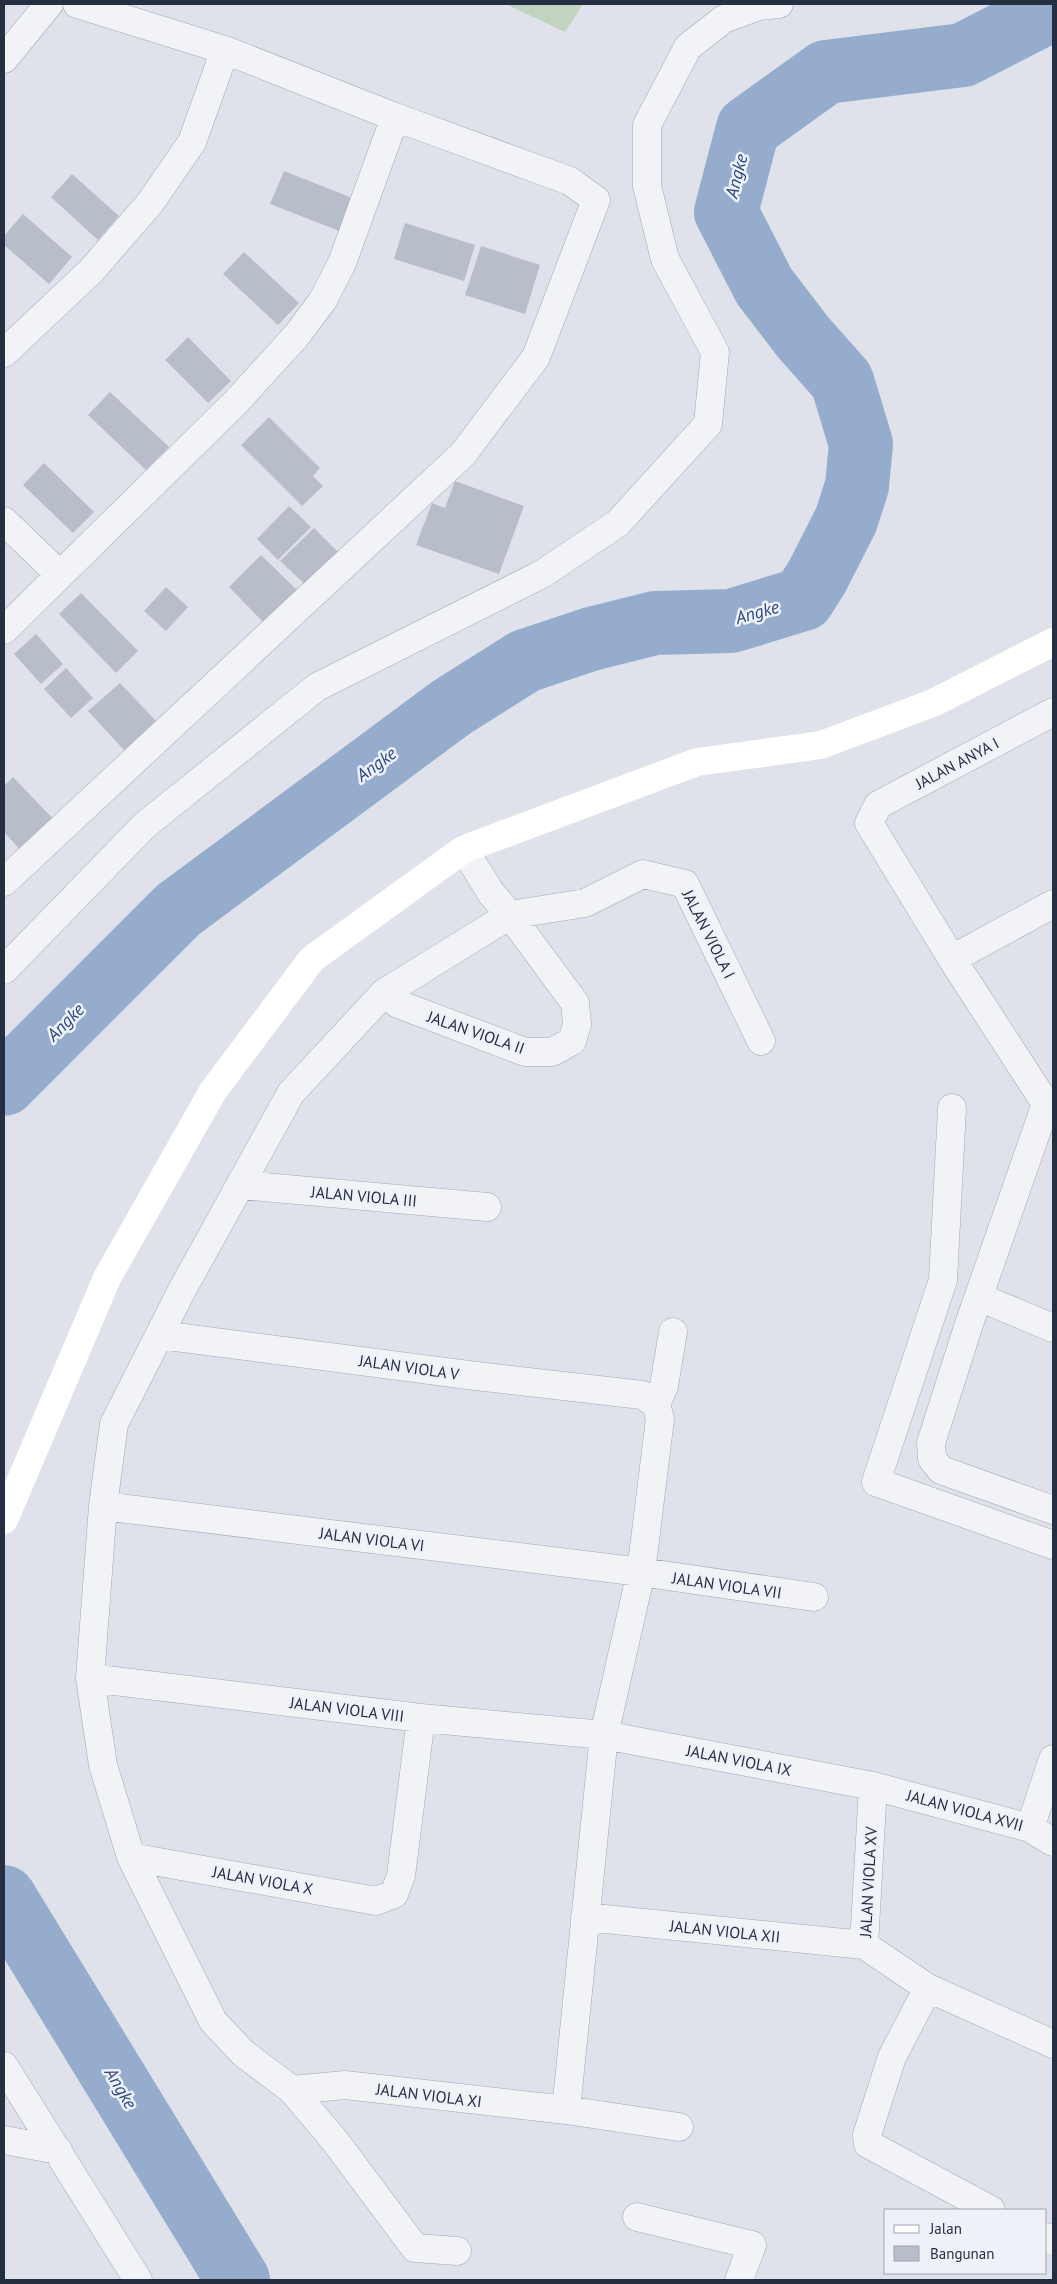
<svg xmlns="http://www.w3.org/2000/svg" width="1057" height="2284" font-family="'PT Sans',sans-serif">
<rect width="100%" height="100%" fill="#dfe2ea"/>
<path fill="#c2d4bf" d="M506,4h77l-18,28z"/>
<g fill="none" stroke-linecap="round" stroke-linejoin="round">
<path stroke="#96accd" stroke-width="64" d="M4,1084l174,-174 274,-203 73,-46 66,-22 64,-16 76,-2 72,-22 14,-22 29,-57 11,-34 4,-42 -19,-63 -39,-44 -39,-51 -38,-74 22,-84 78,-56 137,-17 84,-43 3,-8
M4,1897l234,383"/>
</g>
<path fill="#b8bdca" d="M284,171l76,30 -13,33 -77,-30z
M72,174l47,42 -21,24 -47,-43z
M23,214l49,43 -23,27 -45,-39v-9z
M405,223l70,22 -11,36 -70,-22z
M481,246l59,19 -15,49 -60,-19z
M244,252l55,51 -21,22 -55,-51z
M188,337l43,44 -23,22 -43,-43z
M110,392l59,55 -23,23 -58,-55z
M269,417l51,51 -7,8 10,10 -21,20 -61,-61z
M44,463l50,49 -21,21 -50,-48z
M455,481l69,25 -25,68 -83,-29 16,-42 13,5z
M289,506l22,21 -33,33 -21,-21z
M314,528l26,26 -32,33 -28,-26z
M261,555l41,40 -33,33 -40,-41z
M166,587l22,20 -22,24 -22,-20z
M81,593l57,58 -22,22 -57,-59z
M36,634l27,30 -22,20 -27,-30z
M66,668l27,30 -22,20 -27,-29z
M120,683l36,38 -32,29 -36,-39z
M13,777l43,45 -33,31 -19,-21v-46z"/>
<g fill="none" stroke-linecap="round" stroke-linejoin="round">
<defs>
<path id="street" d="M4,59l45,-55
M4,353l87,-82 59,-68 42,-61 33,-92
M4,521l56,54
M4,630l232,-228 61,-67 26,-35 19,-37 53,-146
M4,882l459,-428 73,-97 60,-157 -26,-19 -175,-64 -170,-67 -148,-46
M952,959l101,-55
M4,970l141,-145 172,-138 225,-113 76,-51 90,-99 7,-72 -50,-93 -18,-73v-61l41,-78 36,-28 35,-13 20,-2
M384,993l14,11 127,48h27l20,-11 5,-17 -2,-21 -65,-88 -19,-22 -27,-44
M1046,1104l-94,-145 -83,-136 9,-18 175,-93
M1046,1104l-77,220 -38,119 1,16 9,11 112,40
M952,1108l-9,172 -67,202 177,63
M241,1185l246,22
M979,1297l74,31
M160,1335l316,41 166,19 14,9
M103,1506l538,66 173,25
M90,1678l331,40 183,17 269,51 157,42 23,14
M873,1786l-9,159 64,43 125,56
M1030,1828l23,-69
M131,1857l245,44 18,-7 7,-18 20,-158
M585,1917l279,28
M928,1988l-36,69 -25,78 1,9 123,66
M4,2066l134,214
M292,2090l53,-5 221,25 113,17
M566,2110l38,-375 37,-163 19,-153 -4,-15 8,-18 9,-54
M4,2140l54,10
M637,2217l115,28 -13,35
M1046,2237l7,4
M457,2251l-42,-3 -80,-107 -43,-51 -49,-37 -30,-32 -82,-164 -28,-92 -13,-87 13,-172 11,-82 68,-134 109,-197 93,-100 126,-78 75,-12 58,-29 42,10 76,157"/>
</defs>
<use href="#street" stroke="#a4a8b4" stroke-width="29"/>
<use href="#street" stroke="#f2f3f7" stroke-width="28"/>
<path stroke="#fff" stroke-width="28" d="M4,1520l103,-242 106,-187 99,-132 152,-110 233,-87 124,-17 112,-42 120,-61"/>
</g>
<g text-anchor="middle" dominant-baseline="central" stroke-width="5" stroke-linejoin="round" paint-order="stroke">
<g font-size="16" fill="#262e42" stroke="#eef1f7">
<text transform="translate(957 763) rotate(-28)">JALAN ANYA I</text>
<text transform="translate(709 934) rotate(63)">JALAN VIOLA I</text>
<text transform="translate(476 1032) rotate(19)">JALAN VIOLA II</text>
<text transform="translate(364 1196) rotate(5)">JALAN VIOLA III</text>
<text transform="translate(409 1367) rotate(8)">JALAN VIOLA V</text>
<text transform="translate(372 1539) rotate(7)">JALAN VIOLA VI</text>
<text transform="translate(727 1585) rotate(8)">JALAN VIOLA VII</text>
<text transform="translate(347 1709) rotate(7)">JALAN VIOLA VIII</text>
<text transform="translate(739 1760) rotate(11)">JALAN VIOLA IX</text>
<text transform="translate(965 1810) rotate(15)">JALAN VIOLA XVII</text>
<text transform="translate(263 1880) rotate(10)">JALAN VIOLA X</text>
<text transform="translate(868 1882) rotate(-87)">JALAN VIOLA XV</text>
<text transform="translate(725 1931) rotate(6)">JALAN VIOLA XII</text>
<text transform="translate(429 2095) rotate(7)">JALAN VIOLA XI</text>
</g>
<g font-size="18" font-style="italic" fill="#2c487a" stroke="#eef1f7">
<text transform="translate(736 176) rotate(-76)">Angke</text>
<text transform="translate(757 612) rotate(-16)">Angke</text>
<text transform="translate(376 764) rotate(-36)">Angke</text>
<text transform="translate(65 1022) rotate(-45)">Angke</text>
<text transform="translate(121 2088) rotate(59)">Angke</text>
</g>
</g>
<rect width="1057" height="2284" fill="none" stroke="#262e42" stroke-width="10"/>
<rect x="884" y="2209" width="162" height="65" fill="#eef1f7" stroke="#9ea3af"/>
<rect x="894" y="2225" width="25" height="8" fill="#ffffff" stroke="#9ea3af"/>
<text x="930" y="2234" font-size="15" fill="#262e42">Jalan</text>
<rect x="894" y="2246" width="25" height="15" fill="#b8bdca" stroke="#9ea3af"/>
<text x="930" y="2259" font-size="15" fill="#262e42">Bangunan</text>
</svg>
